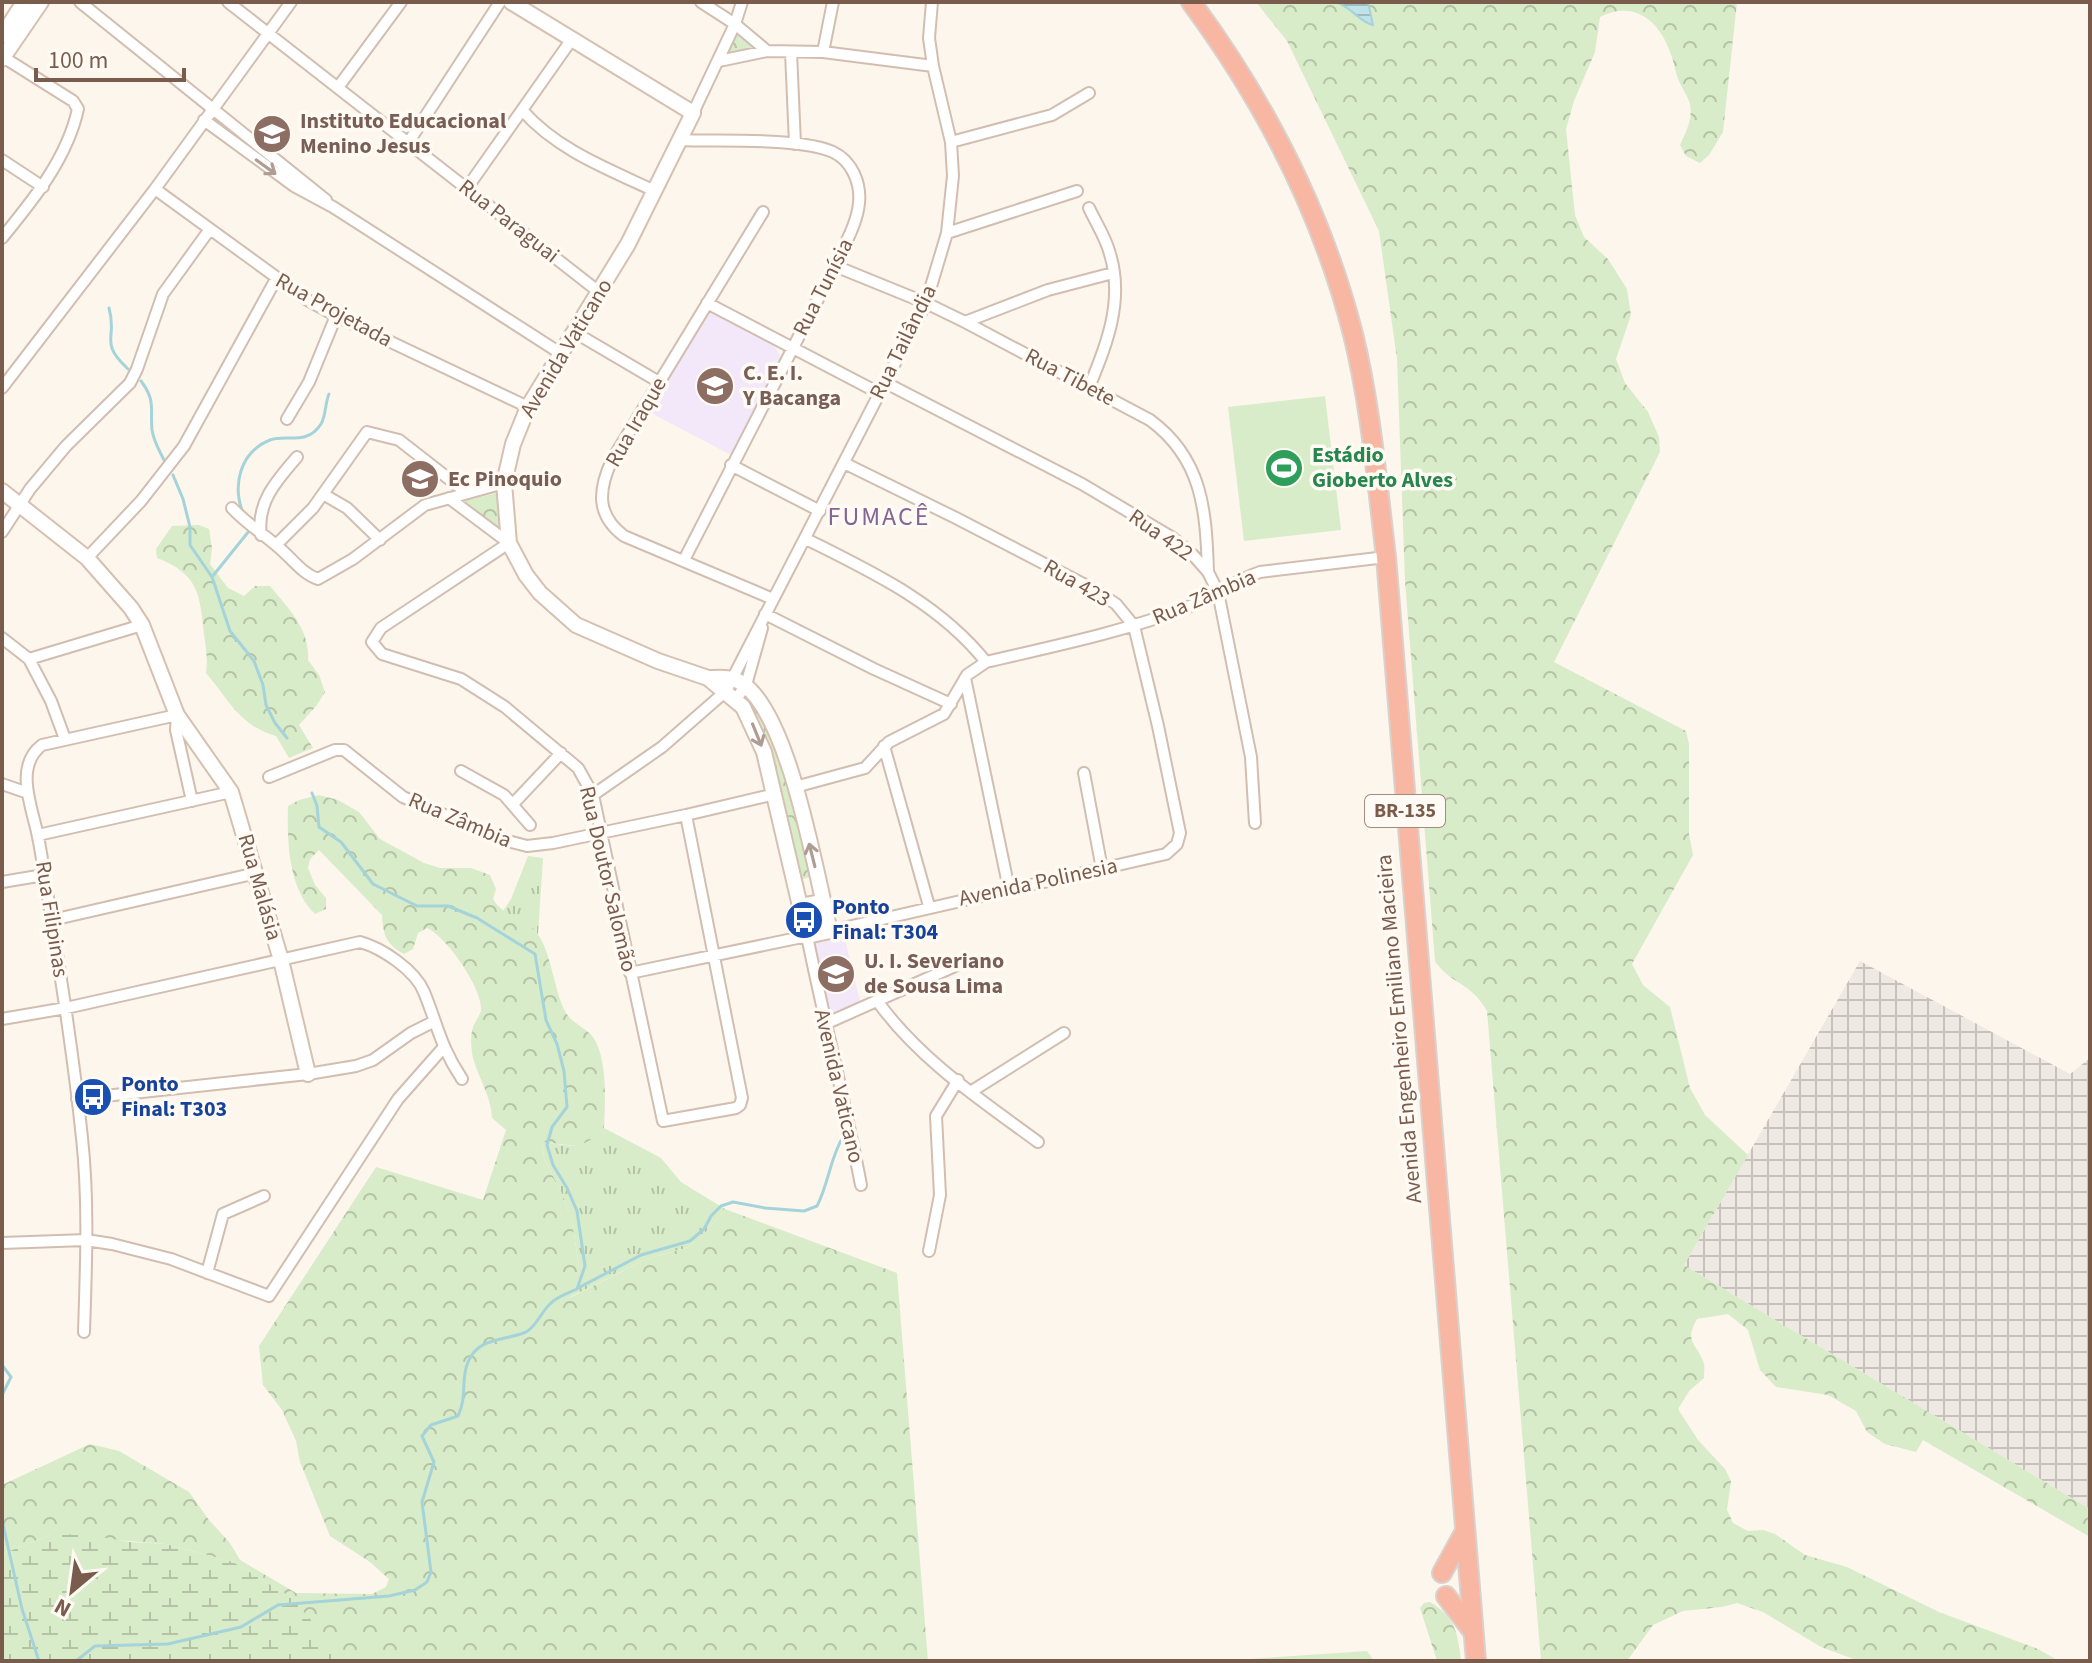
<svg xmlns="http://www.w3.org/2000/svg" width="2092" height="1663" font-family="'Source Sans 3',sans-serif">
<defs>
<pattern id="industrial-grid" width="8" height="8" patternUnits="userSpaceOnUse" patternTransform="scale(2)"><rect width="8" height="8" fill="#efe9e4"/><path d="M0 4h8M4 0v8" fill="none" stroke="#c7c0bb"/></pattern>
<pattern id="grass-tufts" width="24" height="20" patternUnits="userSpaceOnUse" patternTransform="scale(2)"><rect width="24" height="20" fill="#d8ecc9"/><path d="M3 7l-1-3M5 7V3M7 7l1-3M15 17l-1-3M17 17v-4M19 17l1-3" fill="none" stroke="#b4c2a5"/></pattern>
<pattern id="forest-crowns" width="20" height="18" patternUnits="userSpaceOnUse" patternTransform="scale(2)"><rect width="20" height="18" fill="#d8ecc9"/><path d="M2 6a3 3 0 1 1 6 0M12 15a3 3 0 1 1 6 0" fill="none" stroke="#b4c2a5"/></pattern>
<pattern id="wetland-marsh" width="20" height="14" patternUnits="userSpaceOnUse" patternTransform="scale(2)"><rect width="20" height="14" fill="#d8ecc9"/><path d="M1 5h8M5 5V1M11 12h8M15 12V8" fill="none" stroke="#b4c2a5"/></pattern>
<pattern id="water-rules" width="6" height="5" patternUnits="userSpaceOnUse" patternTransform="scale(2)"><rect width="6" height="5" fill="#bfe3e8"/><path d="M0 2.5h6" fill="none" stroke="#a0bbbe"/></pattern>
</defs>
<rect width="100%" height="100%" fill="#fdf6ec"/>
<path fill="url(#industrial-grid)" d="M1860,961l210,113 20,-16v451l-406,-244z"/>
<path fill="#f3e8fa" d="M711,309l61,34 9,13 -50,99 -84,-44z
M844,935l17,70 -34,10 -15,-72z"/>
<path fill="url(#grass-tufts)" d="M528,856l15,2 -5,76 -35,-23 8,-12z
M604,1128l57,30 20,24 44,27 -24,29 -15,10 -39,11 -79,39 11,-33 -7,-43 -9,-26 -19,-38 -2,-16c30,4 39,9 62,-14z"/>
<path fill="url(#forest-crowns)" d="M1256,2h80l36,17 -4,-17h369l-14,130 -14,23 -9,8 -14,-7 -6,-11c6,-13 13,-26 10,-41 -2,-8 -8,-15 -11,-23 -4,-9 -5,-20 -9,-29 -11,-32 -37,-52 -70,-35l-5,35 -21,49 -8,28 9,86 9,22 24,22 19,30 4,26 -15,44 9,24 23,29 11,25 1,15 -106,210 132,69 3,13v90l4,21 -61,109 11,21 27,22 20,81 15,27 43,40 -64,110 406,244v28l-167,-97 -7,12 -31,-8 -18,-12 -11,-21 -28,-16 -52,-8 -16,-17 -12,-40 -20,-16 -31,5c-14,25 1,24 7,45 1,4 0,9 0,14l-14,12 -12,19 20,31 27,29 6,12 -4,29 6,13 15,8 15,-1 12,4 30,21 42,12 92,45 99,37 21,12h-200l-38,-14 -58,-35 -26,-9 -15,4 -39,4 -30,14 -26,36h-86l-54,-650c-17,-30 -36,-26 -52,-50l-30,-380 -8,-222 -18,-128 -92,-190z
M733,32l22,16 -32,7z
M497,493l4,38 -41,-29z
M199,525l10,4 3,19 -2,16 18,24 16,8 11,-10h15c19,23 40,43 38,74l11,15 6,17 -8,13 -18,20 14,23 -24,10 -13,-22c-36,-10 -47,-36 -70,-63 2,-14 0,-24 -2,-38 -4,-40 -5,-61 -47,-77l-1,-9 16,-23z
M748,696l3,1 24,44 10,27 28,108 -13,4 -56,-181z
M319,795l19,5 21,12 21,27 44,24 16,5h31l19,7 6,14 -3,10c9,16 30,19 43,33 15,17 18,60 30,81 6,10 20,15 27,24 15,22 12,66 11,91 -24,25 -32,16 -62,14l2,16 19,38 9,26 7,43 -10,33 78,-39 39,-11 15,-10 24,-29 172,64 31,388h-591l-45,-63 -59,-36 -67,-18 -116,-9 -48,19v-69l88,-41 29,7 70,41 20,28 21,23 10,17 56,33 76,1 14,-7 3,-8 -19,-17 -40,-26 -30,-74 -4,-21 -14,-31 -19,-25 -4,-39 117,-179 107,33 23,-70 -14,-12c-1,-22 -13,-39 -19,-60 -2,-8 -3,-23 0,-31 2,-6 7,-11 8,-17 2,-21 -35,-74 -54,-82l-9,5 -5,16 -9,5c-18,-10 -21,-19 -22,-39l-63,-65 -9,9 -2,9 7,17 11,13v11l-11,5c-27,-26 -28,-73 -27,-108l11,-6z
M1430,1602c25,15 28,31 31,59h-24l-17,-53 4,-5z
M1367,1651l7,10h-156z"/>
<path fill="url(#wetland-marsh)" d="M84,1534l46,8 36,2 67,18 59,36 23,27 23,36h-336v-107l48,-19z"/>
<path fill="#d8ecc9" d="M1325,396l16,134 -97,11 -16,-134z"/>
<path fill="url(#water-rules)" stroke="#a5d3da" stroke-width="2" d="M1336,2h32l5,23c-12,-2 -22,-18 -37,-23z"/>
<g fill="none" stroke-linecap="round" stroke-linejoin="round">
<path stroke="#a5d3da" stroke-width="3" d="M109,308c9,31 -11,33 19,61
M141,381c15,20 9,27 11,49 2,12 7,20 12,30
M173,475l10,24 7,28v18l22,32 18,54 24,30 9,24 3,20 9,18 12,15
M243,513c-11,-28 -3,-61 27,-73 16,-6 37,6 51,-16 5,-8 4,-21 8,-30
M212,577l37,-46
M578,1288l63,-33 49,-14 14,-12 7,-13 10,-10 12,-4 32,6 39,3 13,-5c12,-23 13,-49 27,-71
M2,1365l9,12 -9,18
M2,1520l20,89 17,52
M76,1661l19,-15 73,-2 73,-17 37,-22 111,-9 26,-6 12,-8 4,-10 -9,-70 12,-40 -12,-26 9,-11 27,-9c10,-22 2,-35 10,-54 10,-25 37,-21 58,-30 11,-6 15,-20 24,-28 6,-7 19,-11 27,-15l8,-23 -8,-55 -10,-23 -14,-23 -6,-20 5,-18 15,-20 -3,-36 -7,-27 -11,-24 -11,-66 -58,-36 -29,-12h-31l-44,-22 -32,-42 -22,-15 -2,-21 -5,-13"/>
<defs>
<path id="street" d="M80,2l246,198
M228,2l371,290
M701,2l34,22 32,27
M791,52l4,92
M823,52l10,-50
M719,61l48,-10 56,1 110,14
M339,86l62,-84
M522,110c35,40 86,59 133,81
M693,113l42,-89 7,-22
M204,120l90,66 39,21 227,146
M680,140c38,2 120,-3 153,12 19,9 28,31 26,51 -2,22 -16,44 -24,63l-151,294
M951,142l101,-27 37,-22
M408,143l92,-141
M2,160l41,27
M467,188l105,-149
M155,189l154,112 27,15 192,91
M763,212l-151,248c-14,30 -16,55 12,76l149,63
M947,233l130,-42
M2,238c31,-38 65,-79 76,-129l-5,-8 -70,-44
M835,266l91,37 39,19 185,98c53,39 56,91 58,152
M707,303l172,90
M965,322l83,-32 65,-17
M574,332l85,50
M884,382l198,102 91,54 20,17 15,17 10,20 33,165 4,66
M1089,387c18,-42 35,-87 21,-133 -4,-16 -14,-31 -21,-46
M2,388l153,-199 136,-187
M287,419l22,-37 27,-66
M731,465l89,46
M323,494l24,14 33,32
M449,498l60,45 -128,85 -9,14 10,12 79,25 44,28 73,61 15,27 70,326 73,-13 4,-3 2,-7 -56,-283
M232,508c14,15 30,25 45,38 14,11 25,28 41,33l35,-20 72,-54 79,-22
M2,532l28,-43 36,-43 64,-63 7,-14 26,-75 47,-65
M261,535c-5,-32 16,-55 36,-78
M806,539c66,33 133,64 180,123
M276,545l37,-37 54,-76 32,8 68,53
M87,558l54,-57 43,-55 92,-167
M765,614l109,55 77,35
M2,638l27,21 22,42 14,38
M29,659l113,-34
M965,678l44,211
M736,699l10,-14 16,-57
M884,746l45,160
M461,771l43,24 26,30
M1084,773l18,96
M269,777l66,-27h9l59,47 97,42 27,7 26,-3 133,-28 89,-21
M2,784l26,9
M795,787l70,-19 24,-26 55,-28 23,-39 19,-13c68,-16 137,-30 202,-55 25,-10 46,-26 72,-35l126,-15
M593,795l69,-48 64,-56 200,-388 21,-70 6,-57 -2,-34 -18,-76 -4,-28 3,-36
M513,804l48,-51
M38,835l193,-43
M2,882l42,-7
M800,904l22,-4
M52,920l204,-47
M830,931l336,-77 11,-10 3,-11 -22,-107 -24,-100 -18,-22 -23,-15 -137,-71 -112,-55
M630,973l177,-37c17,83 38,166 54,249
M878,1002c42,58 103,98 160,140
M2,1019l64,-11 294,-66c22,6 55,28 64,50 14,34 16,54 38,87
M825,1024l130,-58
M972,1091l92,-58
M77,1099l231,-25 48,-8 17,-6 38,-27 22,-11
M2,1243l84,-3 26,4 59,15 98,37 129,-197 45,-51
M929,1251l11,-56 -4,-79 22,-36
M207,1273l16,-59 41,-18
M84,1332c2,-64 5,-130 -2,-194 -9,-87 -23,-173 -37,-259 -2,-14 -4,-28 -7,-42 -5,-28 -25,-70 4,-92l135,-30 -1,15 16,71"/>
<path id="secondary" d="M511,2l182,111 -65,131 -100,163 -15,37 -9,39 5,60 17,32 14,18 36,32 82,36 50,17 35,29 21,45 43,184 23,-5c-14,-56 -40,-215 -87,-247 -10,-8 -23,-6 -35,-6
M2,36l22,-34
M2,59l39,-57
M2,491l85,67 44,50 11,17 35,90 54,77 50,168 27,114"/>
<path id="highway" d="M1191,2c74,100 131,211 162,332 18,73 24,149 33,223l90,1104
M1442,1573l22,-40
M1446,1596l25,33"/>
</defs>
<use href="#street" stroke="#d1beb0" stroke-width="14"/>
<use href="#secondary" stroke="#d6c0b0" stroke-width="18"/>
<use href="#highway" stroke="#dad1cd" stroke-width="22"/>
<use href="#street" stroke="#fff" stroke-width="10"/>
<use href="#secondary" stroke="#fff" stroke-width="14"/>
<use href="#highway" stroke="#f7b7a3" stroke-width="18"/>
</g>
<defs><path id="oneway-shaft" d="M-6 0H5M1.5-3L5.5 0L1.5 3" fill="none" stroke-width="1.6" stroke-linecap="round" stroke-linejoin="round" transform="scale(2)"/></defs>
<g stroke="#af9d94">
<use href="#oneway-shaft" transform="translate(266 167) rotate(36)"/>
<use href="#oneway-shaft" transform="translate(757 735) rotate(68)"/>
<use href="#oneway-shaft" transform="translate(812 855) rotate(-104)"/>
</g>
<defs>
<symbol id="school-disc" viewBox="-11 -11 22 22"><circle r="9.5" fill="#8d6e63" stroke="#fffaf3"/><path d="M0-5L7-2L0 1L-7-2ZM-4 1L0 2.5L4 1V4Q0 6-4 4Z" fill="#fff"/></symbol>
<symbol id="stadium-disc" viewBox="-11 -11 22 22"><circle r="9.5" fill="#2e9e5b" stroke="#fffaf3"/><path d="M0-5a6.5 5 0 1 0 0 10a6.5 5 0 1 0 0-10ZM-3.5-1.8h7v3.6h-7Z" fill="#fff"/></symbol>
<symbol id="bus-disc" viewBox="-11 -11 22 22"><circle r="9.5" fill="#1a4fb4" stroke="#fffaf3"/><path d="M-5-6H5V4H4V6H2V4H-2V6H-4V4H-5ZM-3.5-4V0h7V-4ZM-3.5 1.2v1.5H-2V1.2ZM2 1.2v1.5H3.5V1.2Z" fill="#fff"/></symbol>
</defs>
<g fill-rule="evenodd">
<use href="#school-disc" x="250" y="112" width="44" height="44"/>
<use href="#school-disc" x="693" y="364" width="44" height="44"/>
<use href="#stadium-disc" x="1262" y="446" width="44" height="44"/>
<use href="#school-disc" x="398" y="457" width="44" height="44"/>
<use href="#bus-disc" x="782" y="898" width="44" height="44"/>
<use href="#school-disc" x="814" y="952" width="44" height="44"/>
<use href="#bus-disc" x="71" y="1075" width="44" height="44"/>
</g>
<g text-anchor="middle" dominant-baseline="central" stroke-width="7" stroke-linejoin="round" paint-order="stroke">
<rect fill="#fffaf3" stroke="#a28b7f" stroke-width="2" x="1365" y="795" width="80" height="32" rx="6"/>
<g font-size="20" font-weight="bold" fill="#7a5c4d">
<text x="1405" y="811">BR-135</text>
</g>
<g font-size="22" font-weight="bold" fill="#785e54" stroke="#fffaf3" text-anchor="start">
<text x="300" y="121">Instituto Educacional<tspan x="300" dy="25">Menino Jesus</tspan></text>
<text x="743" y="373">C. E. I.<tspan x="743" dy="25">Y Bacanga</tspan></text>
<text x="448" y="479">Ec Pinoquio</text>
<text x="864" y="961">U. I. Severiano<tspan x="864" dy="25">de Sousa Lima</tspan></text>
</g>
<g font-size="22" fill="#7a5c4d" stroke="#fffaf3">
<text transform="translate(509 221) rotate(38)">Rua Paraguai</text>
<text transform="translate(823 287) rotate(-63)">Rua Tunísia</text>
<text transform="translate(334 310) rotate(29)">Rua Projetada</text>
<text transform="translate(903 342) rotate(-64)">Rua Tailândia</text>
<text transform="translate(566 348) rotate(-59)">Avenida Vaticano</text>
<text transform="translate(1070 377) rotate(28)">Rua Tibete</text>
<text transform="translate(636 422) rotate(-60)">Rua Iraque</text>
<text transform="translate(1161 535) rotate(35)">Rua 422</text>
<text transform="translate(1077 583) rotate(30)">Rua 423</text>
<text transform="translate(1204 597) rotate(-23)">Rua Zâmbia</text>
<text transform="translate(460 820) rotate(23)">Rua Zâmbia</text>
<text transform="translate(608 879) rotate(77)">Rua Doutor Salomão</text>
<text transform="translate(1038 882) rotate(-12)">Avenida Polinesia</text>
<text transform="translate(260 887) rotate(74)">Rua Malásia</text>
<text transform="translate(52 919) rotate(81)">Rua Filipinas</text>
<text transform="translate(1399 1029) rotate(-95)">Avenida Engenheiro Emiliano Macieira</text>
<text transform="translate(839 1086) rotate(77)">Avenida Vaticano</text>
</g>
<g font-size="22" font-weight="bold" fill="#27864d" stroke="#fffaf3" text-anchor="start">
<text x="1312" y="455">Estádio<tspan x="1312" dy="25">Gioberto Alves</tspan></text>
</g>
<g font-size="22" font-weight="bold" fill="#164399" stroke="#fffaf3" text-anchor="start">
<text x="832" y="907">Ponto<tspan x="832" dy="25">Final: T304</tspan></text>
<text x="121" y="1084">Ponto<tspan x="121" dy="25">Final: T303</tspan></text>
</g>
<g font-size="26" letter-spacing="2" fill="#846695" stroke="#fffaf3">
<text x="879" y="516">FUMACÊ</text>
</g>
</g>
<rect width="2092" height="1663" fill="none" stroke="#7a5c4d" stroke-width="8"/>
<g transform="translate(72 1591) rotate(209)" stroke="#fffaf3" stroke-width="6" paint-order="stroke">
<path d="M0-6L14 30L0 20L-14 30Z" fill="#7a5c4d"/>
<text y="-12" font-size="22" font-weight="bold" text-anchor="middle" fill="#7a5c4d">N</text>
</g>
<path d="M36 68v12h148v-12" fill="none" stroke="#7a5c4d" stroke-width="4"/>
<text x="48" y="68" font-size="24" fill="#7a5c4d" stroke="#fffaf3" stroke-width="6" paint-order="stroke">100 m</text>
</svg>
